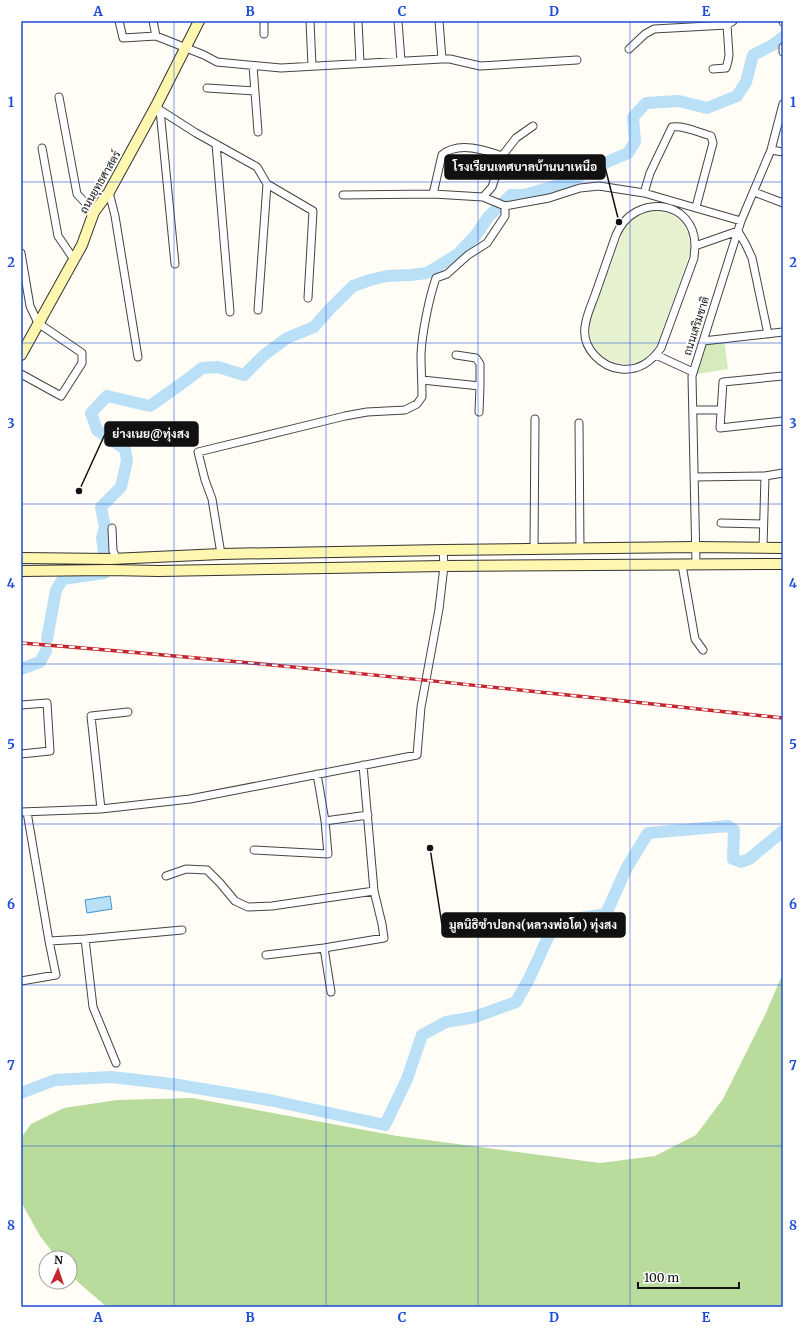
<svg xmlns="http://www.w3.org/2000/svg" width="804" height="1328" font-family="Merriweather,Sarabun,serif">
<rect width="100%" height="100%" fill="#fffdf5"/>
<path fill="#d5ebbd" d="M724,338l4,31 -36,6 11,-34z"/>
<path fill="#b9dc9c" d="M783,973v334h-676l-35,-30 -2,-3v-16h-13l-17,-22 -19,-34v-64l10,-14 33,-16 53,-8 75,-2 205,38 203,27 55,-7 41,-21 27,-36 42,-84z"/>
<path fill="#e6f2cf" d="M654,210c25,4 35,15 37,40l-34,95c-3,3 -5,7 -8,10 -18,16 -48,10 -57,-13 -3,-7 -2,-14 -2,-22l35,-94c9,-10 16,-14 29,-16z"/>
<path fill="#b9e0f7" stroke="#3f96cf" d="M110,896l2,13 -25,4 -2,-13z"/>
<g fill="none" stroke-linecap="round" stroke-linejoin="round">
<path stroke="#b9e0f7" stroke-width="12" d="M47,639l9,-49 7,-11 41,-6v-21l-2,-14 3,-10 -4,-21 20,-20 6,-26 -2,-12 -28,-19 -6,-17 16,-17 43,10 38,-27 14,-11 16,-1 26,8 20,-20 23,-17 27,-11 15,-17 24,-24 17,-6 17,-4 23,-1 17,-2 31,-19 18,-19 13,-19 22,-21h13l31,-9 19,-7 26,-14 28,-12 7,-11 -2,-25 13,-14 33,-2 28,7 30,-12 9,-14 7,-27 20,-10 10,-8
M21,669l19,-7 6,-11
M21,1093l34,-13 56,-3 61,7 97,16 116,25 22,-46 15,-44 24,-13 29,-5 41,-15 13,-23 26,-57 51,-8 20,-45 22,-36 80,-7 6,4 -1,29 8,3 8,-3 34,-28"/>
<defs>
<path id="street" d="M119,21l4,17 33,-2 48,19 13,7 64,6 161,-9h8l30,7 97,-6
M153,21l3,15
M310,21l2,45
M358,21l2,42
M398,21l3,40
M439,21l3,38
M783,21v1
M264,34v-13
M783,47v5
M629,49l16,-15 9,-5 73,-4
M253,66l5,66
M713,69l13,-1 2,-7 1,-6 -2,-30 6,-4
M207,88l48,3
M59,97l18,97 17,18
M156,106l4,4 36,23 61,34 10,17 46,27 -5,87
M160,110l15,154
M216,144l14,168
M42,148l16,88 15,22
M771,150l12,2
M109,192l6,24 23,141
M754,192l29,11
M644,193l6,-20 22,-46c12,-2 28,6 39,9l2,7 -17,64
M433,194l9,-39c16,-14 43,-5 60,1
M343,195l90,-1 50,3 22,9 44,-8 31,-10 19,-2 45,7 97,28
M483,197l9,-10 10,-31 14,-18 17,-12
M695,246l-1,12 -33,90c-10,14 -22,23 -40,21 -20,-2 -39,-21 -36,-42 1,-11 6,-21 10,-32 7,-20 14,-40 21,-60 18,-43 79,-36 79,11l43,-15 8,14 6,13 16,76
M21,253l9,53 8,17 44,30v10l-21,33 -40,-22
M258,310l9,-126
M703,341l80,-9
M456,355l20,3 4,6v22
M656,355l37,17
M783,376l-60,6 -3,46 63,-7
M422,380l58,6 -1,26
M693,410h28
M579,423l1,126
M694,477l71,-1
M721,523l42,1
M112,528l1,23 4,8
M763,548l2,-72 18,-3
M534,550l1,-131
M221,554l-9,-55 -7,-19 -7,-28 147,-36 22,-4 38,-2 12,-6 5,-7c0,-14 -1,-29 -1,-43 1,-21 8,-56 15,-76l11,-4 21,-19 19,-12 18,-27v-10
M696,564l-4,-188 49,-155 30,-71 12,-46
M682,565l13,74 8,11
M21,705l26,-2 3,48 -29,3
M101,809l-10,-93 37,-4
M21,812l80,-3 89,-10 227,-44 4,-48 18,-98 5,-43 -1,-16
M325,821l43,-6
M254,850l74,4 -3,-33 -8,-47
M166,876l20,-7 21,1 13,13 15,18 13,6 24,-1 102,-15
M85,939l8,68 23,56
M49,941l36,-2 97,-9
M324,948l7,44
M266,955l58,-7 60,-10 -2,-14 -8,-33 -11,-126
M21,981l35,-6 -7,-34 -22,-129"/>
<path id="secondary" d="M21,355l61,-110 12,-33 15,-20 47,-86 43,-85
M21,558l90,1 110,-5 222,-4 252,-3 88,1
M21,571l88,-1 50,1 285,-5 339,-2"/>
</defs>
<use href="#street" stroke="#444" stroke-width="9"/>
<use href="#secondary" stroke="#333" stroke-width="12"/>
<use href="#street" stroke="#fff" stroke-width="7"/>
<use href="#secondary" stroke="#fff6b0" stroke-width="10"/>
<defs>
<path id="rail" d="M21,643c254,20 508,48 762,75"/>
</defs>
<use href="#rail" stroke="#c4262e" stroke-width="3.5"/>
<use href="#rail" stroke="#fff" stroke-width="2" stroke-dasharray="6" stroke-linecap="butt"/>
</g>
<path fill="none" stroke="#1d4ed8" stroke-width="1" stroke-opacity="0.55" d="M174,21v1286M326,21v1286M478,21v1286M630,21v1286M21,182h762M21,343h762M21,504h762M21,664h762M21,824h762M21,985h762M21,1146h762"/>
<g text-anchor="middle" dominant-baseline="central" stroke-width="4" stroke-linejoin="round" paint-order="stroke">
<g font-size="11" fill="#111" stroke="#fff">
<text transform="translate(100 182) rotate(-60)">ถนนยุทธศาสตร์</text>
<text transform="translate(696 326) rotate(-72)">ถนนเสริมชาติ</text>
</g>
</g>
<path fill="none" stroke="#111" stroke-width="1.5" d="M619 222L605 167M79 491L105 434M430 848L442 925"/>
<g fill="#111" stroke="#fff" stroke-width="1.5">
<circle cx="619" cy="222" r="4"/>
<circle cx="79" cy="491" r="4"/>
<circle cx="430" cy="848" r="4"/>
</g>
<g fill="#111" stroke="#111" stroke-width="1.5">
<rect x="445" y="155" width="160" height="24" rx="4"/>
<rect x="105" y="422" width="93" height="24" rx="4"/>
<rect x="442" y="913" width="183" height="24" rx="4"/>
</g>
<g font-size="12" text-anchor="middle" font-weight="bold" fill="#fff">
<text x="525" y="171">โรงเรียนเทศบาลบ้านนาเหนือ</text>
<text x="151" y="438">ย่างเนย@ทุ่งสง</text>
<text x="533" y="929">มูลนิธิซำปอกง(หลวงพ่อโต) ทุ่งสง</text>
</g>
<rect width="804" height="1328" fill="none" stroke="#ffffff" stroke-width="44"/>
<g transform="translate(58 1270) rotate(3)"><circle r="19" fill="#ffffff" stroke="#a0a0a0"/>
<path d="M0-3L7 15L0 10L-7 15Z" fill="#c4262e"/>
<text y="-6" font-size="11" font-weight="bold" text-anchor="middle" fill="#111111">N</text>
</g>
<path d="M638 1282v6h101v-6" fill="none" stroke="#111111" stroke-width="2"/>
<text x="644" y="1282" font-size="12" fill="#111111" stroke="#ffffff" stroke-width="3" paint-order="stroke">100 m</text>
<rect x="22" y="22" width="760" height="1284" fill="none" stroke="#1d4ed8" stroke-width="1.5"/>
<g font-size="13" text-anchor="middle" font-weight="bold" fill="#1d4ed8">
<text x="98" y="16">A</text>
<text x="250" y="16">B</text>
<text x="402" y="16">C</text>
<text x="554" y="16">D</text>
<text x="706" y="16">E</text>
<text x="11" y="107">1</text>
<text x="793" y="107">1</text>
<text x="11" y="267">2</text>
<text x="793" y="267">2</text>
<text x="11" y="428">3</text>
<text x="793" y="428">3</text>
<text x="11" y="588">4</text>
<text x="793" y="588">4</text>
<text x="11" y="749">5</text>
<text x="793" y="749">5</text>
<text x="11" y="909">6</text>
<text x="793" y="909">6</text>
<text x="11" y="1070">7</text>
<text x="793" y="1070">7</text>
<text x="11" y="1230">8</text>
<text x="793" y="1230">8</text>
<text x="98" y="1322">A</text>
<text x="250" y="1322">B</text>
<text x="402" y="1322">C</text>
<text x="554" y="1322">D</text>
<text x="706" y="1322">E</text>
</g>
</svg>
